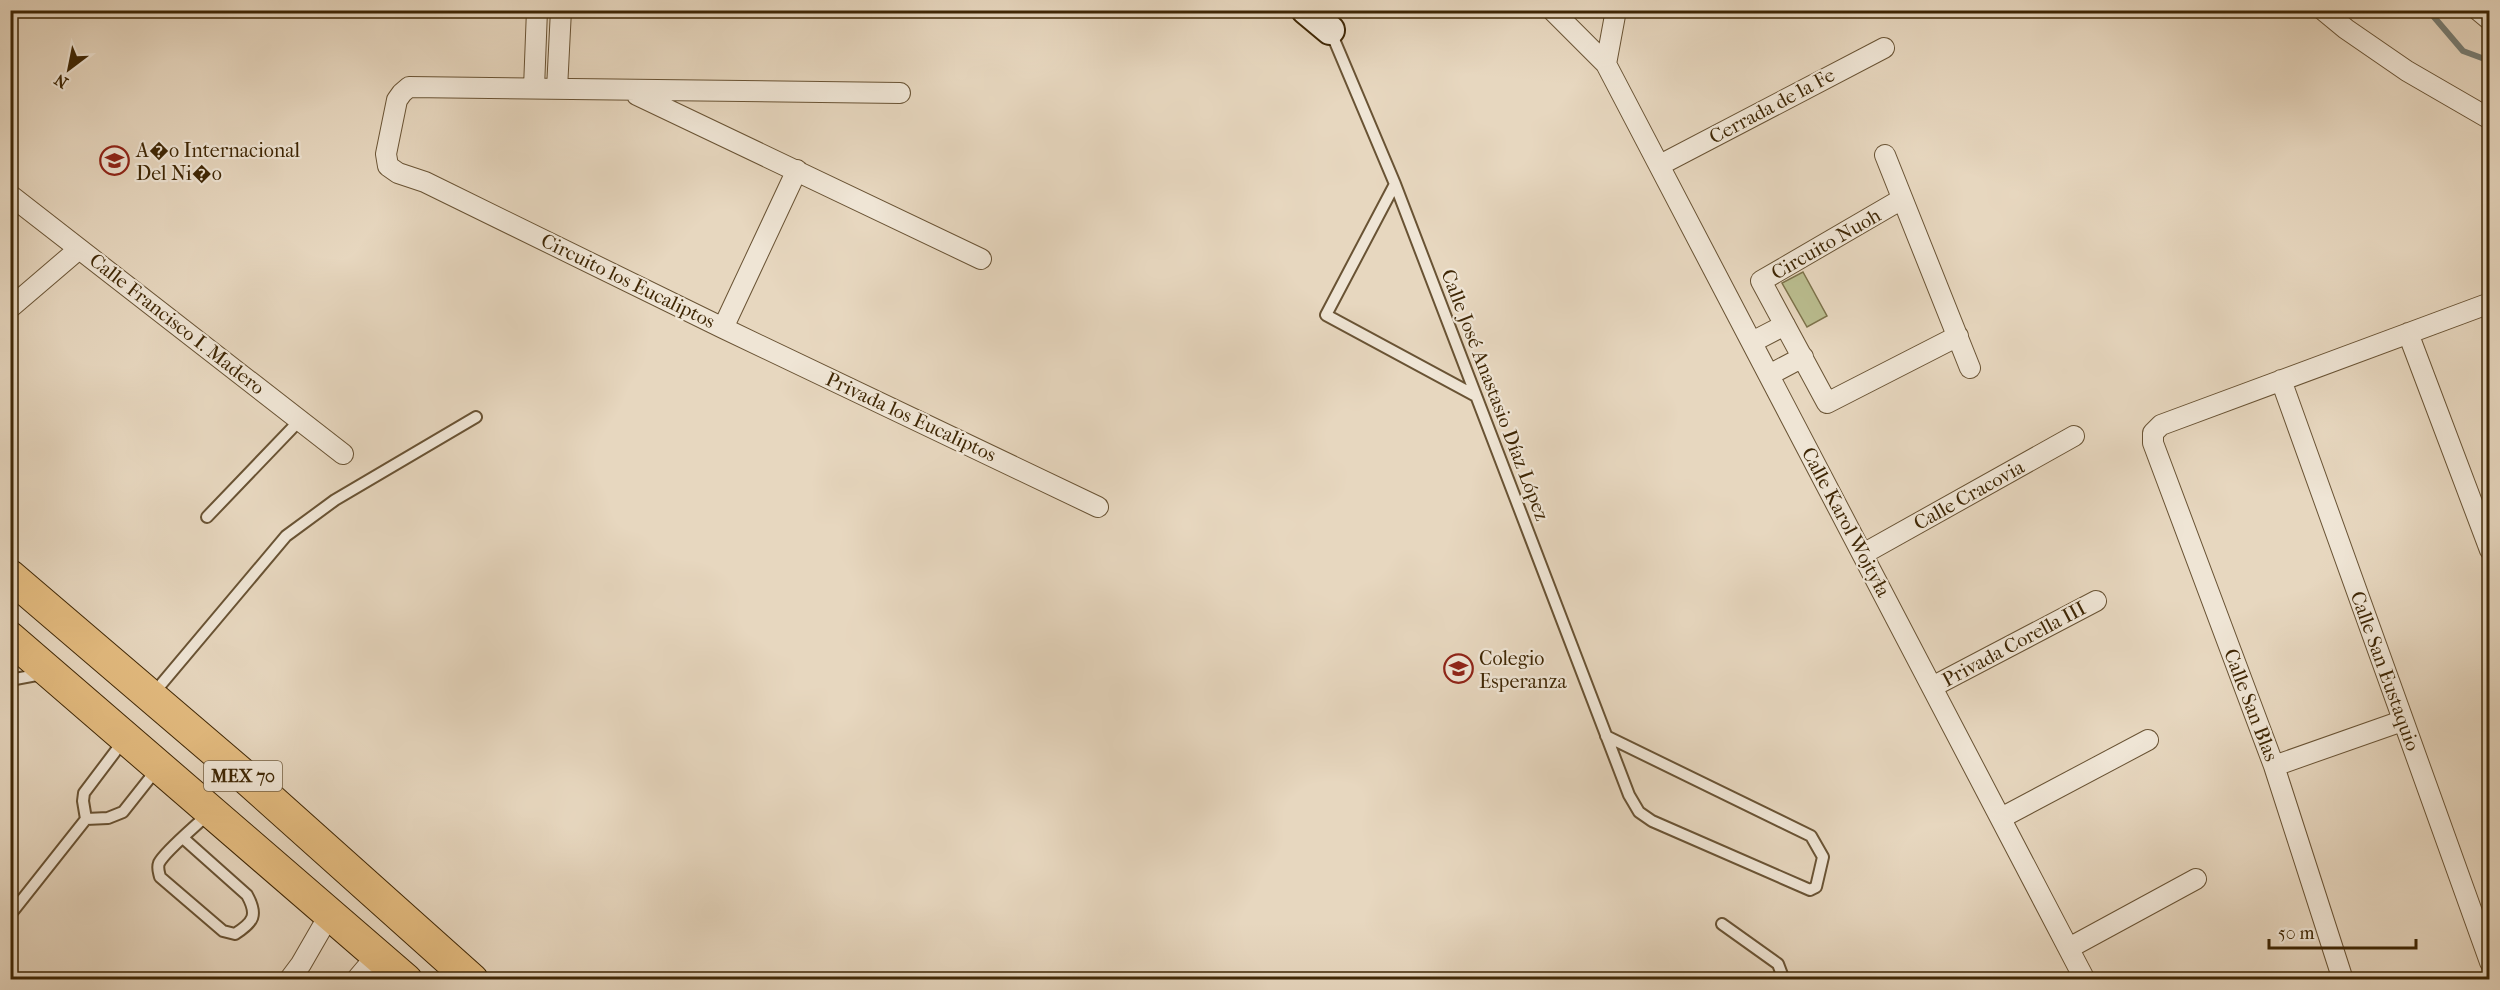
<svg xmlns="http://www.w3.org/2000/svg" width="2500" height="990" font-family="'IM FELL French Canon',serif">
<rect width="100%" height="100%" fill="#e7d7bf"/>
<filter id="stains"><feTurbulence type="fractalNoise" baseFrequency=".00333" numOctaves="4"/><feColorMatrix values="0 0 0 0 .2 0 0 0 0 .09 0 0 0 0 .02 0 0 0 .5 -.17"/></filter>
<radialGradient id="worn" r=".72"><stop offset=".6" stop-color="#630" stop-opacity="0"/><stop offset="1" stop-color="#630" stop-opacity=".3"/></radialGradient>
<path fill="#babd8f" stroke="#7c724a" stroke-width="1.5" d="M1803,272l24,44 -20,11 -25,-44z"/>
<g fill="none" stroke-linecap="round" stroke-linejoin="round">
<path stroke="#777d74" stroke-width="6" d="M2428,10l35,41 27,10"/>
<defs>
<path id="lane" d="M1330,30l65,154 234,611 10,17 13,9 158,69 6,-3 7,-30 -12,-21 -205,-100
M1395,184l-69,131 150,81
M207,517l93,-97
M10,680l32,-6
M153,694l133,-158 49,-36 141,-83
M86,819l22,-1 15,-6 34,-43
M183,838l64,57c11,20 7,27 -12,39l-12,-3 -63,-54c-1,-5 -3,-9 -1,-14 6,-12 38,-38 49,-49
M10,915l76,-96 -3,-18 1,-8 40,-53
M1722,924l56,40 6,16"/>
<path id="street" d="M1552,10l54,54 479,916
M2323,10l23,19 61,42 83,48
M2478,10l12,10
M1606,64l10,-54
M534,88l3,-78
M557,89l4,-79
M900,93l-491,-6 -7,6 -5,7 -11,54 2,12 10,7 27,9 298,146 375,179
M637,95l344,164
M1885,155l85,213
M1660,165l224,-117
M10,195l333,259
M1902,199l-141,82 66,122 131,-67
M10,308l69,-59
M723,328l74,-158
M2408,333l82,217
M1752,342l33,-17
M1769,375l34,-18
M2281,380l209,582
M1863,554l211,-118
M1932,687l164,-86
M2274,766l128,-45
M2001,818l147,-78
M2069,948l127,-69
M289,980l12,-16 30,-52
M356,980l22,-26
M2343,980l-69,-214 -121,-323v-10l8,-8 329,-122"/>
<path id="secondary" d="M1306,10l24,20"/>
<path id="primary" d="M10,576l234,200 228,204
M10,638l396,342"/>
</defs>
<use href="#lane" stroke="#695334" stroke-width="14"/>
<use href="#street" stroke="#695334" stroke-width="22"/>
<use href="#secondary" stroke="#3f2705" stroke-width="32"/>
<use href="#primary" stroke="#3f2705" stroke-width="34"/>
<use href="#lane" stroke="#efe5d5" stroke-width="10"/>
<use href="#street" stroke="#efe5d5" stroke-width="20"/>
<use href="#secondary" stroke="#efe5d5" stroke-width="28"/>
<use href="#primary" stroke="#e4bc80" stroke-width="32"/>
</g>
<defs>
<symbol id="school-ring" viewBox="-11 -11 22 22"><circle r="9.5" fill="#efe5d5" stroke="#8f2418" stroke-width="1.5"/><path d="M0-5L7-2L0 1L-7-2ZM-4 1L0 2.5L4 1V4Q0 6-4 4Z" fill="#8f2418"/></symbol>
<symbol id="university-ring" viewBox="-11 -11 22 22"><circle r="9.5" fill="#efe5d5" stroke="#8f2418" stroke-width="1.5"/><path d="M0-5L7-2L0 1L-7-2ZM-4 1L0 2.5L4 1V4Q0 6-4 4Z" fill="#8f2418"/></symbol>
</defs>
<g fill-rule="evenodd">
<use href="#school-ring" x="98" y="144" width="33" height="33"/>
<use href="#university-ring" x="1442" y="652" width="33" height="33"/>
</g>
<g text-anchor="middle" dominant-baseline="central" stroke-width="4.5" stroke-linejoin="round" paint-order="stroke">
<rect fill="#efe5d5" stroke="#746043" stroke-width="1.5" x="204" y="761" width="78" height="30" rx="4.5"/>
<g font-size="18" font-weight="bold" fill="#3f2705">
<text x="243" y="776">MEX 70</text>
</g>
<g font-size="20" fill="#3f2705" stroke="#efe5d5">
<text transform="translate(1772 106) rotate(-28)">Cerrada de la Fe</text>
<text transform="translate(1826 244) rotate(-30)">Circuito Nuoh</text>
<text transform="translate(628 281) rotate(26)">Circuito los Eucaliptos</text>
<text transform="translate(177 324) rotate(38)">Calle Francisco I. Madero</text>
<text transform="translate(1495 395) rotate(69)">Calle José Anastasio Díaz López</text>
<text transform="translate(911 417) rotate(25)">Privada los Eucaliptos</text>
<text transform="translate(1969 495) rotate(-29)">Calle Cracovia</text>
<text transform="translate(1846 522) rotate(62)">Calle Karol Wojtyła</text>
<text transform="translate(2014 644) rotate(-28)">Privada Corella III</text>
<text transform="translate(2385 671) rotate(70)">Calle San Eustaquio</text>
<text transform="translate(2251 705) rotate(69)">Calle San Blas</text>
</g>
<g font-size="20" fill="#3f2705" stroke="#efe5d5" text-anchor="start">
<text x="136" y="150">A�o Internacional<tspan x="136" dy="23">Del Ni�o</tspan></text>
<text x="1479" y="658">Colegio<tspan x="1479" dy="23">Esperanza</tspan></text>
</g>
</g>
<rect width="2500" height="990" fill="none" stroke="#e7d7bf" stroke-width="36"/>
<rect x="12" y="12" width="2476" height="966" fill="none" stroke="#3f2705" stroke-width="3"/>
<rect x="18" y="18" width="2464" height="954" fill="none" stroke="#3f2705" stroke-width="1.5"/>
<g transform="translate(69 69) rotate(212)" stroke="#efe5d5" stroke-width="4.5" paint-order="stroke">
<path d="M0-4.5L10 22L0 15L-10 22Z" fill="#3f2705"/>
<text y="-9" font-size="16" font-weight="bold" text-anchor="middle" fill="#3f2705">N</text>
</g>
<path d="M2269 939v9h147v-9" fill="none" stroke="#3f2705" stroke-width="3"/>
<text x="2278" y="939" font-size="18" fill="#3f2705" stroke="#efe5d5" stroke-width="4.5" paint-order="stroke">50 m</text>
<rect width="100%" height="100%" filter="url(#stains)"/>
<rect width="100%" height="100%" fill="url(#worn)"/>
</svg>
